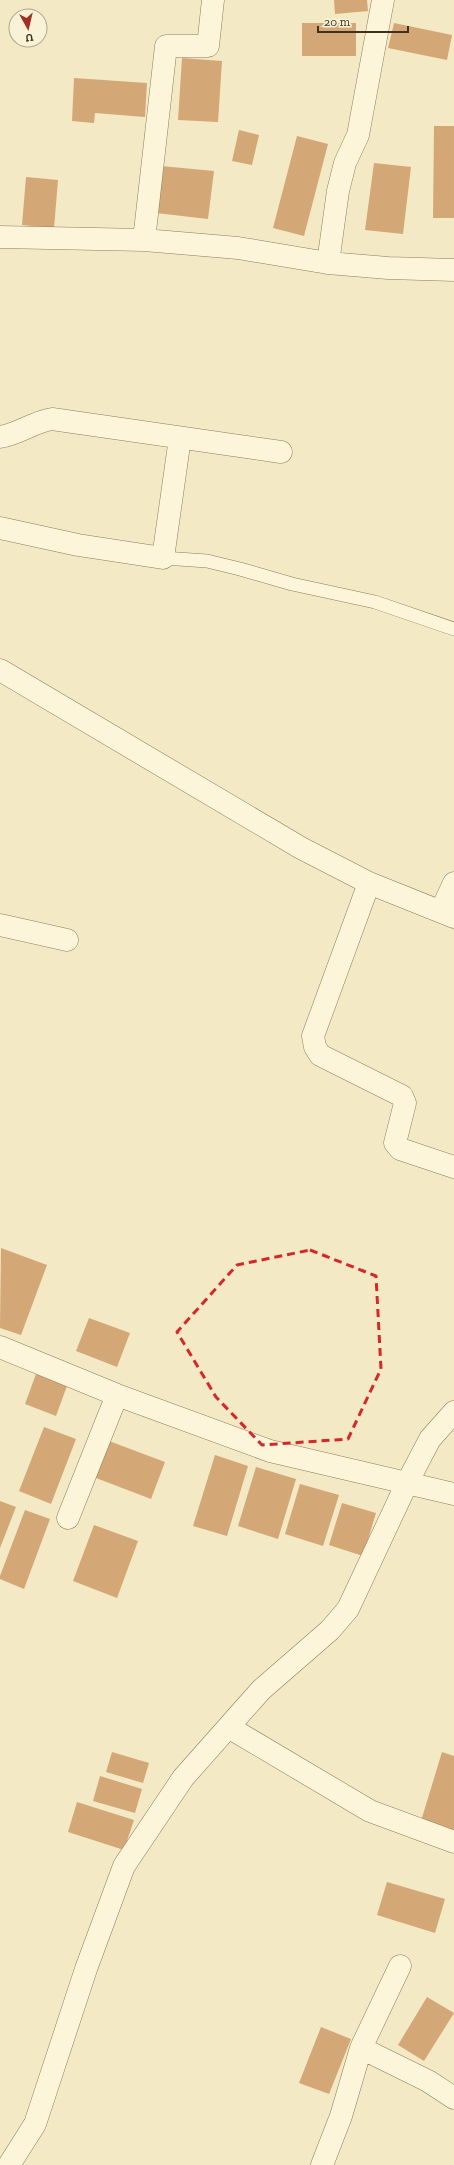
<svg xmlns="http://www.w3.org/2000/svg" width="454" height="2165" font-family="'Zilla Slab',serif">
<rect width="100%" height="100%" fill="#f3e9c5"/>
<path fill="#d4a777" d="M334,0h33l1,11 -33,3z
M302,23h54v33h-54z
M394,23l58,12 -5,25 -59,-12z
M182,58l40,3 -4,61 -40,-2z
M74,78l73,5 -2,34 -50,-4 -1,10 -22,-2z
M434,126h20v92h-21z
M239,130l20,5 -7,30 -20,-4z
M297,136l31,8 -24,92 -31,-8z
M374,163l37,4 -8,67 -38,-4z
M161,166l53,5 -6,48 -52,-6z
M26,177l32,3 -4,48 -32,-3z
M1,1248l46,17 -26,70 -21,-7z
M89,1318l41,15 -13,34 -41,-16z
M36,1374l31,12 -11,30 -31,-12z
M44,1427l32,12 -25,65 -32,-13z
M109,1441l56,21 -14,37 -55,-21z
M215,1455l33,11 -21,70 -34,-10z
M256,1467l40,12 -18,60 -40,-13z
M300,1484l39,11 -16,51 -38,-12z
M0,1501l16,6 -16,41z
M342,1503l34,10 -13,43 -34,-11z
M25,1510l25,9 -26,70 -24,-10v-3z
M94,1525l44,16 -21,57 -44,-17z
M112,1752l37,11 -6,20 -37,-11z
M442,1752l12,4v74l-33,-9z
M100,1776l42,13 -7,24 -42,-12z
M77,1802l57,18 -10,30 -56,-18z
M387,1882l58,17 -10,34 -58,-18z
M427,1997l27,16 -30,48 -26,-16z
M321,2027l30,12 -22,55 -30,-11z"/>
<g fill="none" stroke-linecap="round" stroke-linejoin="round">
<defs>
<path id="service" d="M163,558l44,3 33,8 52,15 83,18 79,27"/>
<path id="minor" d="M0,237l144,3 94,8 90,15 60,5 66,2
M144,240l22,-194h42l5,-46
M328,263l10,-72 7,-28 13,-28 25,-135
M0,437c19,-3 33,-15 52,-18l229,33
M0,528l78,17 85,13 17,-120
M0,670l301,178 68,35 85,34
M369,883l-56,153 2,11 5,8 82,41 3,7 -10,40 5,6 54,18
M441,911l13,-28
M0,925l67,15
M0,1347l117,48 153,56 184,43
M68,1518l49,-123
M230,1728l140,83 84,31
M361,2048l67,33 26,17
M9,2165l26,-41 51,-155 38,-103 59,-88 78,-88 69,-60 18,-21 59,-126 23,-44 24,-27
M322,2165l19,-49 20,-68 39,-82"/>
</defs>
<use href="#service" stroke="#907b59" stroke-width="14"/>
<use href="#minor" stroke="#907b59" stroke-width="23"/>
<use href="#service" stroke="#fcf5da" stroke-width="13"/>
<use href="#minor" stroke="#fcf5da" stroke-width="22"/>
</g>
<path fill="none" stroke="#d62828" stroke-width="3" stroke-dasharray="8 5" stroke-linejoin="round" d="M310,1250l66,26 5,93 -33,70 -86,6 -46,-48 -39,-65 60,-67z"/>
<g transform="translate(28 28) rotate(172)"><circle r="19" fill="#f9f2d6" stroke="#afa58c"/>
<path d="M0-3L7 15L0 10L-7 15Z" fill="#a52e22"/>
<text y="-6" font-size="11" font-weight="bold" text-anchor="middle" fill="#3f311e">U</text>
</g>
<path d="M318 26v6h90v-6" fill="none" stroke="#3f311e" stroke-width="2"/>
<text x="324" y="26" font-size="12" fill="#3f311e" stroke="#f9f2d6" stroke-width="3" paint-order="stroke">20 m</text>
</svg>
